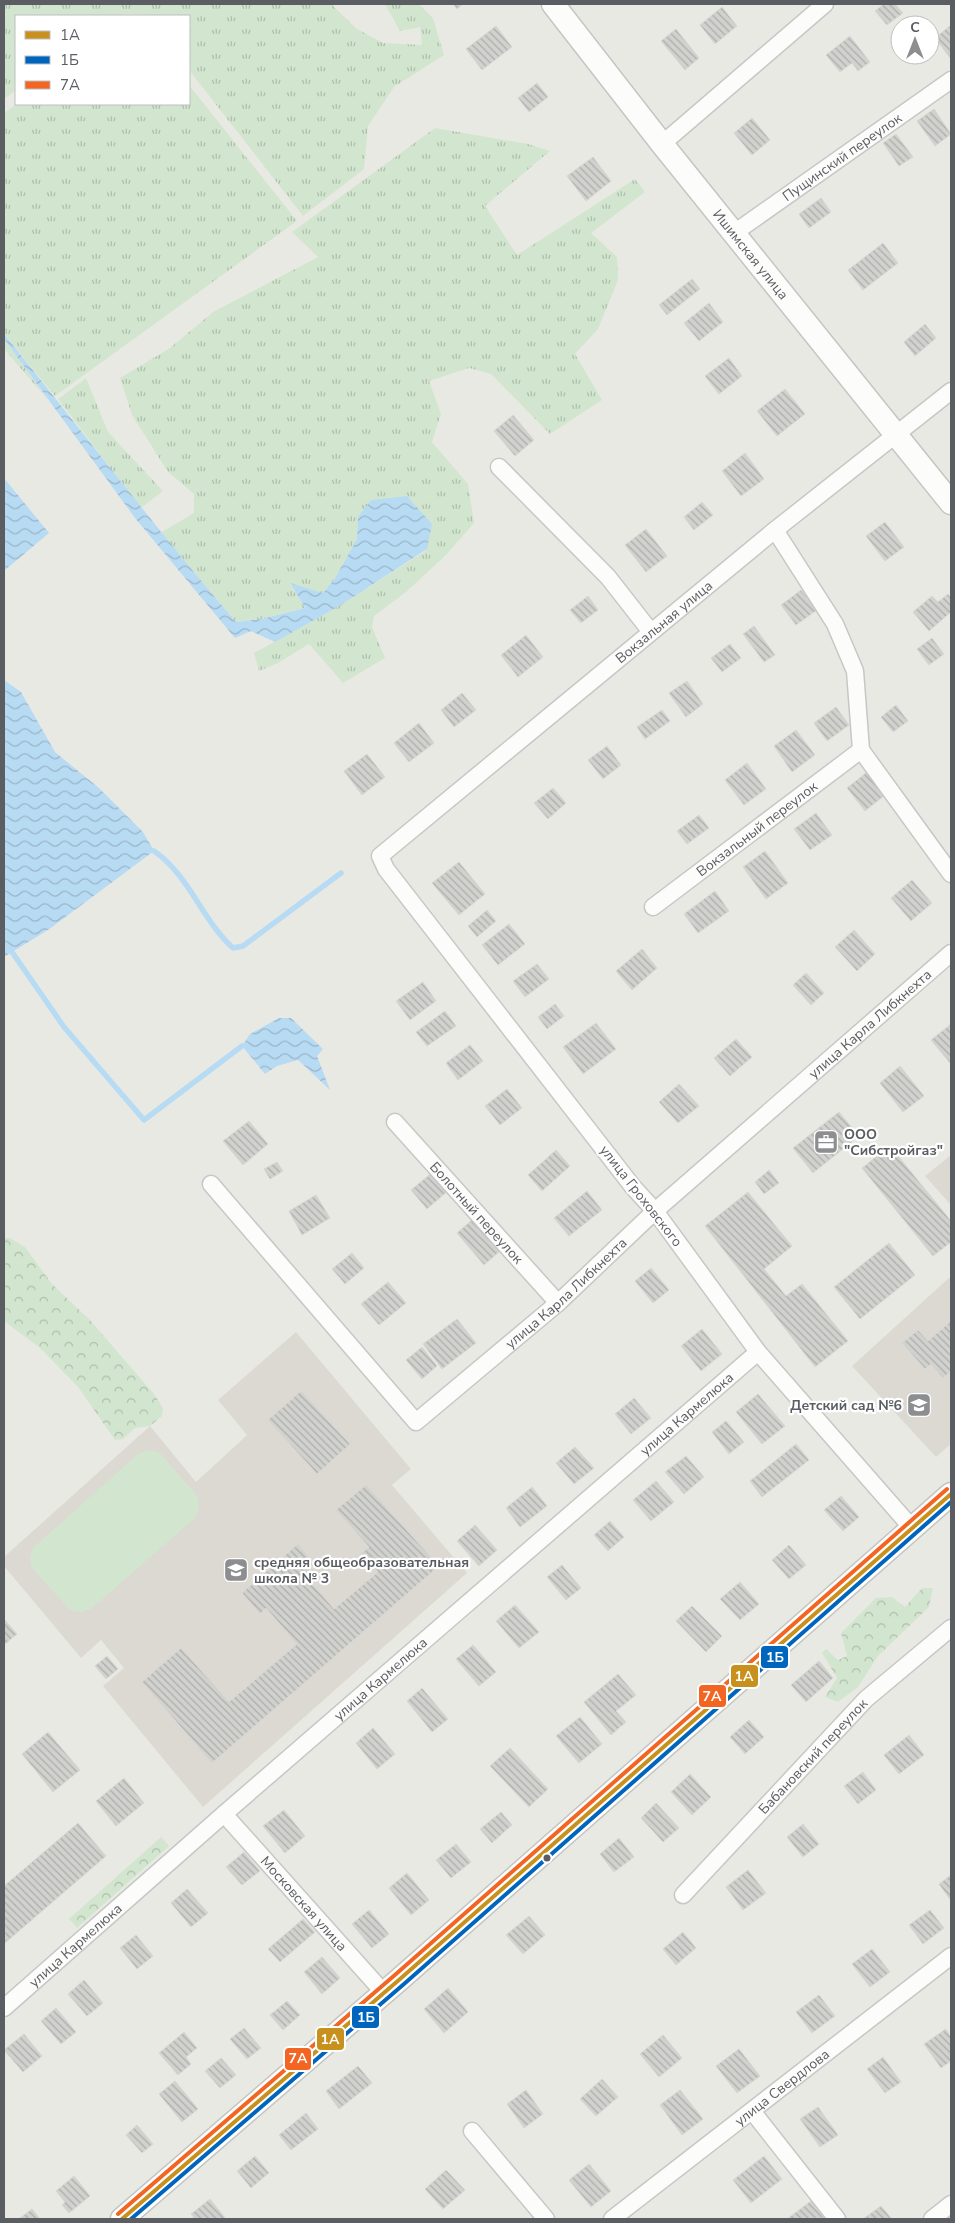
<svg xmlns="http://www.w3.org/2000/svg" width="955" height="2223" font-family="'Nunito Sans',sans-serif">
<defs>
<pattern id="grass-tufts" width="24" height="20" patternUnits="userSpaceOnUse" patternTransform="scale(1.25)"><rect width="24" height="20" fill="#d2e6cf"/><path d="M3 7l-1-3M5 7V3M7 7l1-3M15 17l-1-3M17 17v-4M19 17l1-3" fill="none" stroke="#adbeab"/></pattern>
<pattern id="forest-crowns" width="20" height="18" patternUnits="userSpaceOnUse" patternTransform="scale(1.25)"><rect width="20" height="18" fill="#d2e6cf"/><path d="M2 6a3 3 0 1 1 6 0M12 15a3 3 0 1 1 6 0" fill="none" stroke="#adbeab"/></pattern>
<pattern id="water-waves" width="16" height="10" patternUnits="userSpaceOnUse" patternTransform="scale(1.25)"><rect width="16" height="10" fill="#b8dbf4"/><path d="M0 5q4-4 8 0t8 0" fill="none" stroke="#99b5c9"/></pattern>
<pattern id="building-back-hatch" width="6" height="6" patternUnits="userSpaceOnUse" patternTransform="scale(1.25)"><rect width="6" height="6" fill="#d1d1ce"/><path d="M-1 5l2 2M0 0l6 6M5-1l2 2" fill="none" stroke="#adadab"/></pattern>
</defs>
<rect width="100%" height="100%" fill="#e9e9e4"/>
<path fill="#dcd9d3" d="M951,1155v50l-26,-29z
M951,1276v168l-15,13 -84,-91z
M296,1332l115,137 -19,16 75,88 -264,234 -100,-121 21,-18 -23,-28 -20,18 -77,-92v-9l146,-131 46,56 51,-47 -29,-35z"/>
<path fill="url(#grass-tufts)" d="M4,4h327l26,25 26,14 39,2 -2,-18 -20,4 -15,-27h34l14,14 11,37 -50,32 -26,39 -4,43 -61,47 -114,-146v-54l-67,-2 -3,2h-103v74l-12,9z
M189,85l108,136 -242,175 -51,-62v-221l13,-9h172z
M435,128l93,16 22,7 -65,55 32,49 118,-76 10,13 -54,41 26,24 1,23 -20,49 -23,25 27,46 -52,34 -59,-60 -22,-6 -40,13 12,33 -9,28 36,42 6,39 -29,33 -39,36 -32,24 -2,11 13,31 -42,25 -34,-39 -31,19 -19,8 -5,-18 87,-48 86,-55 -69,-33 -1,22 -22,39 -12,15 -33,-9 15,24 -44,11 -25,3 -76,-89 34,-20v-19l-26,-22 -36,-57 -12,-37 50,-30 43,-36 105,-55 -26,-25z
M4,339l44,61 -44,-51z
M86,378l22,54 55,59 -22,17 -83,-109z"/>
<path fill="url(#forest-crowns)" d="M4,1238h6l15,9 27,37 38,36 64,74 9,14 -1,8 -12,10 -15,2 -12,11 -8,1 -37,-53 -38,-39 -36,-27z
M922,1588h11l-4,19 -51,49 -20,31 -20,15 -13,-5 12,-19 -15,-25 4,-4 12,11 9,-4 -6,-23 35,-35 16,-1 13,10z
M161,1837l8,9 -92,82 -8,-9z"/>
<path fill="#d2e6cf" d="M150,1450l10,3 37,43 2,11 -4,11 -104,91 -11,3 -10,-2 -38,-42 -2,-11 3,-9 106,-95z"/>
<path fill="url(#water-waves)" d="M4,334c77,95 151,194 232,288l25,-3 44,-11 -15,-25 33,10 12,-15 22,-39 1,-22 13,-17 36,-4 25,28 -5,25 -86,56 -66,37 -24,-11 -16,7 -100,-120 -131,-179z
M4,478l45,55 -45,38z
M4,680l17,12 34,60 44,36 44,44 11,19 -106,79 -44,27z
M279,1018h12l32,31 -6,7 13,34 -32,-30 -21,6 -12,8 -23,-28 8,-12z"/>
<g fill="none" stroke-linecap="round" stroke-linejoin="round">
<path stroke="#b8dbf4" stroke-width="5.5" d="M154,851c35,24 48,69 79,97l10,-2 98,-73
M12,952l52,75 80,93 98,-74"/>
</g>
<path fill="url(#building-back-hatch)" stroke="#d8d7d3" d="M453,4h10l-6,5z
M884,4h11l8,9 -16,12 -12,-14z
M722,7l15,19 -22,18 -15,-19z
M951,25v34l-16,-21z
M496,26l16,21 -30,23 -16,-21z
M676,29l23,29 -14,12 -24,-29z
M850,36l20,26 -12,9 -6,-8 -12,9 -14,-17z
M537,83l11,14 -19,15 -11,-14z
M934,109l17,25 -16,12 -18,-25z
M752,118l18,22 -18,15 -18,-22z
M896,134l17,23 -14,9 -16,-23z
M593,157l18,24 -25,20 -19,-25z
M821,198l10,14 -22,16 -10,-14z
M883,243l15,20 -35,27 -15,-20z
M692,279l8,10 -33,26 -8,-10z
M709,303l14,19 -24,19 -15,-18z
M925,324l11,14 -21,18 -11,-14z
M729,358l13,18 -23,18 -14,-18z
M785,389l20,25 -28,22 -20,-25z
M513,415l21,25 -19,16 -21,-25z
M745,453l19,26 -23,17 -19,-25z
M702,502l11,13 -19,15 -10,-13z
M885,522l19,25 -19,14 -19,-25z
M646,529l21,27 -21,16 -21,-27z
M801,590l16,20 -21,15 -15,-20z
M948,594l3,4v14l-22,19 -16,-19 19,-16 6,6z
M588,596l10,14 -17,13 -11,-13z
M754,626l21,29 -11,7 -21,-28z
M526,635l17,22 -25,20 -17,-22z
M932,638l12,16 -15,11 -12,-16z
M730,644l11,14 -19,14 -11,-14z
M687,681l16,23 -17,13 -17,-24z
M462,693l14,17 -22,17 -13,-17z
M896,705l12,16 -15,11 -12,-15z
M836,707l13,18 -22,16 -13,-18z
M662,710l8,11 -25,18 -8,-12z
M419,723l15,20 -25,19 -15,-19z
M796,730l19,25 -23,17 -18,-26z
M607,746l14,19 -18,14 -15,-19z
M367,754l18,23 -23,18 -18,-24z
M747,763l19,26 -22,16 -19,-25z
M867,772l18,23 -20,16 -18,-23z
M553,788l13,15 -18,16 -14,-16z
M816,813l16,22 -22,15 -16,-21z
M699,815l10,13 -22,16 -10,-13z
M765,851l23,32 -22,16 -23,-32z
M459,862l26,32 -26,21 -27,-32z
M912,880l20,23 -21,18 -20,-23z
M715,891l14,20 -31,22 -14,-19z
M487,910l9,11 -19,16 -9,-11z
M509,924l16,20 -27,21 -16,-20z
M854,930l21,24 -18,17 -22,-24z
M642,949l15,19 -25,22 -16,-19z
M537,964l12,15 -24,18 -12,-16z
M806,973l18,20 -13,12 -18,-20z
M423,982l13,19 -26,19 -14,-19z
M555,1004l9,12 -17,13 -9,-12z
M445,1011l11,15 -29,20 -11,-14z
M596,1023l20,26 -33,25 -20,-27z
M951,1024v38l-1,1 -19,-23z
M736,1039l16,18 -22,19 -16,-18z
M470,1045l13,16 -25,19 -12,-17z
M900,1066l24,30 -21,16 -23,-29z
M679,1084l20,22 -21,17 -19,-21z
M507,1089l15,19 -22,17 -15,-19z
M839,1112l20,24 -46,37 -20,-25z
M249,1121l19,23 -25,21 -20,-24z
M890,1146l61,75v21l-18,14 -71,-88z
M556,1150l14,16 -28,25 -14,-16z
M277,1162l6,9 -13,8 -6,-10z
M769,1170l10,13 -15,11 -9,-12z
M434,1171l15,19 -22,19 -16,-19z
M587,1191l15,19 -33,26 -15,-18z
M748,1192l44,54 -28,23 22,27 16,-12 46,57 -33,26 -110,-141z
M316,1195l14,23 -28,17 -13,-24z
M473,1219l27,32 -16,14 -27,-32z
M889,1243l26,32 -55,44 -26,-32z
M352,1253l12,15 -19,16 -13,-15z
M651,1268l18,22 -16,13 -18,-22z
M388,1282l18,21 -27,22 -18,-21z
M457,1319l19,24 -34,26 -19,-25z
M951,1321v50l-8,7 -12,-14 -6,5 -23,-26 16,-13 10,11z
M702,1329l20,25 -21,17 -20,-25z
M422,1347l15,19 -15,13 -16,-19z
M301,1391l49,53 -33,30 -49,-54z
M758,1394l27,32 -23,18 -26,-32z
M634,1398l17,20 -20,16 -16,-20z
M726,1421l18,21 -15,12 -17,-22z
M796,1444l13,16 -47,37 -12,-16z
M575,1447l19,21 -20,16 -18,-21z
M686,1456l18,21 -20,17 -19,-22z
M656,1481l18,21 -23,19 -18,-21z
M366,1485l73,81 -227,197 -70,-81 39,-34 48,54 68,-58 -31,-36 -6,6 -18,-21 56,-49 17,21 -11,9 30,35 44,-37 -16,-19 7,-6 -33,-37z
M532,1487l15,19 -27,21 -14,-19z
M841,1496l18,21 -16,14 -19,-21z
M610,1521l14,16 -16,14 -14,-16z
M475,1525l22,25 -18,16 -22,-25z
M789,1545l17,20 -17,14 -17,-19z
M562,1565l19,23 -15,12 -19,-23z
M740,1582l19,22 -19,16 -20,-21z
M515,1605l24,27 -20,16 -23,-27z
M692,1606l30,30 -16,16 -30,-31z
M4,1619l13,15 -13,11z
M473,1645l23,27 -17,14 -23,-27z
M107,1656l11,13 -12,10 -11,-13z
M819,1661l14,17 -27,24 -15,-17z
M618,1674l18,21 -20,16 10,11 -15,13 -27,-33z
M422,1688l26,31 -16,13 -25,-31z
M580,1717l22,27 -23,19 -23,-27z
M749,1720l15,17 -19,17 -15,-17z
M373,1728l22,26 -18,15 -21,-26z
M48,1732l32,38 -27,22 -31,-38z
M909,1735l15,20 -25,19 -15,-19z
M510,1748l38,41 -19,18 -39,-41z
M863,1772l13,18 -18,14 -14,-18z
M690,1774l21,23 -19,18 -21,-23z
M124,1778l20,25 -28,23 -20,-25z
M656,1803l23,25 -16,14 -22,-24z
M284,1810l21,26 -20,17 -22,-27z
M501,1812l11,13 -20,18 -12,-14z
M78,1823l28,33 -101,87 -1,-57z
M803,1824l16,20 -16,13 -16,-20z
M619,1838l15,19 -20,15 -14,-18z
M456,1844l15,18 -20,16 -15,-18z
M244,1852l16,19 -18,14 -16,-18z
M748,1870l18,23 -23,17 -17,-23z
M407,1873l22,27 -18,15 -22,-27z
M951,1875v26l-12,-17z
M187,1889l21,24 -17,14 -20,-24z
M369,1910l20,24 -17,14 -20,-24z
M930,1910l14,18 -21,16 -14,-19z
M529,1916l16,19 -22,19 -17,-19z
M303,1919l12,13 -35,30 -12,-13z
M683,1932l13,16 -20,17 -13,-16z
M136,1935l17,21 -16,13 -17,-21z
M872,1949l18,23 -20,15 -18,-23z
M322,1957l18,21 -18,16 -18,-22z
M84,1980l19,23 -16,13 -19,-22z
M448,1988l20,24 -24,21 -20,-24z
M819,1995l16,21 -23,17 -16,-21z
M287,2001l13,14 -17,15 -13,-15z
M56,2008l20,24 -15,12 -20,-23z
M244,2028l17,20 -14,11 -17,-20z
M946,2029l5,8v24l-10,7 -17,-24z
M184,2032l13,16 -11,9 5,7 -13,11 -19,-22z
M24,2034l18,22 -19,16 -19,-22z
M663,2035l19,23 -23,19 -19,-23z
M739,2049l21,27 -23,17 -21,-27z
M883,2057l18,25 -16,11 -18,-24z
M221,2058l15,17 -16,13 -15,-17z
M358,2066l14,17 -33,26 -13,-18z
M602,2079l16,18 -22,19 -16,-17z
M175,2081l23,28 -16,13 -23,-28z
M526,2090l17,24 -19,14 -17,-24z
M680,2090l23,29 -21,16 -22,-30z
M818,2107l20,28 -18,12 -20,-28z
M306,2113l12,16 -27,21 -12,-15z
M137,2125l16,19 -11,9 -16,-18z
M255,2156l14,17 -18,15 -14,-17z
M764,2156l18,23 -31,24 -18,-23z
M589,2164l22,27 -20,16 -22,-27z
M446,2170l19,20 -22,19 -18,-20z
M74,2176l16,20 -21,17 -7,-8 3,-3 -9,-11z
M210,2199l16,20h-31l-4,-5z
M811,2201l13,17 -37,1z
M881,2206l11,13h-29z
M32,2209l8,10h-18l-2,-1z"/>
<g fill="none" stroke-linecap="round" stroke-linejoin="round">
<defs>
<g id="minor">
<path d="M662,144l163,-140"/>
<path id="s1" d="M734,233l217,-153"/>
<path d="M499,467l109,110 43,55"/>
<path d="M775,530l60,94 20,47 6,79 90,124"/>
<path id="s2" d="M653,907l208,-157"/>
<path id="s3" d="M395,1122l163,181"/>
<path id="s4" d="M211,1184l205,238 142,-119 97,-92 296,-258"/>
<path id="s5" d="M912,1528l-154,-176 -103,-141 -22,-24 -247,-318 -6,-13 395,-326 176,-139"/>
<path id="s6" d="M224,1814l160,179"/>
<path id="s7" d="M683,1895l183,-196 85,-71"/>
<path id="s8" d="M4,2008l220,-194 534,-462"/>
<path d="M752,2111l85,108"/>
<path d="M472,2131l74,88"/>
<path id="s9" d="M612,2219l339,-263"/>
<path d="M932,2219l19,-15"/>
</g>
<g id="secondary">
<path id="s10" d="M553,4l109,140 289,359"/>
<path d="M122,2219l278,-240 551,-485"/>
</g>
</defs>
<use href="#minor" stroke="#c6c7c6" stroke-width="19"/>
<use href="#secondary" stroke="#c5c6c4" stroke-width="25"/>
<use href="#minor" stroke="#fcfcfb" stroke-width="16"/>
<use href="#secondary" stroke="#fcfcfb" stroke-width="22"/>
<defs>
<path id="bus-1" d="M122,2219l278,-240 551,-485"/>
<path id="bus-2" d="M131,2219l273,-235 547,-482"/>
<path id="bus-3" d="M118,2214l278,-240 551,-485"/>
</defs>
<use href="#bus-1" stroke="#fff" stroke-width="8"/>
<use href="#bus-2" stroke="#fff" stroke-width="8"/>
<use href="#bus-3" stroke="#fff" stroke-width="8"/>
<use href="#bus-1" stroke="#c8901d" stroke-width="4"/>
<use href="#bus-2" stroke="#0065bd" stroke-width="4"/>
<use href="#bus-3" stroke="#f26522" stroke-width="4"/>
</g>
<defs>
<symbol id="office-square" viewBox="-11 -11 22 22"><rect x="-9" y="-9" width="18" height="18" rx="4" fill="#8c8e90" stroke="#fff"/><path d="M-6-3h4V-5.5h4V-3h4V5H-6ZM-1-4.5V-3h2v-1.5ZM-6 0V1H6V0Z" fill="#fff"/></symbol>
<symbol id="school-square" viewBox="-11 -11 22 22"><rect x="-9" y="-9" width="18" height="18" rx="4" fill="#8c8e90" stroke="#fff"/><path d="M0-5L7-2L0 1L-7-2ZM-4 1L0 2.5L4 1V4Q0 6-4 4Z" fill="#fff"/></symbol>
</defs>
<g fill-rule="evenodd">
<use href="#office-square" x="812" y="1128" width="28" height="28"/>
<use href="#school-square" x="905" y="1391" width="28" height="28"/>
<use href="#school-square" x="222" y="1556" width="28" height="28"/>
</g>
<circle fill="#5a5d62" stroke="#fff" stroke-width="2" cx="547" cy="1858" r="4.5"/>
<g text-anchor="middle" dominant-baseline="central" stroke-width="4.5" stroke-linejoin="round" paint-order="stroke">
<g font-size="14" fill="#5a5d62" stroke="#fff">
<text stroke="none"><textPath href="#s1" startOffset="132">Пущинский переулок</textPath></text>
<text stroke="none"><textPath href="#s10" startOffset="319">Ишимская улица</textPath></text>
<text stroke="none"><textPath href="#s5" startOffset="1226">Вокзальная улица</textPath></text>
<text stroke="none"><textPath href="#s2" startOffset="130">Вокзальный переулок</textPath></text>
<text stroke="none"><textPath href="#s4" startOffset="918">улица Карла Либкнехта</textPath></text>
<text transform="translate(641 1196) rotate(52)">улица Гроховского</text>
<text stroke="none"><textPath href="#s3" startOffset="122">Болотный переулок</textPath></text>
<text stroke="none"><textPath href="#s4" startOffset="512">улица Карла Либкнехта</textPath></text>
<text stroke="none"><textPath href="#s8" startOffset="905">улица Кармелюка</textPath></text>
<text stroke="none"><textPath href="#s8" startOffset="500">улица Кармелюка</textPath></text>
<text stroke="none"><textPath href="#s7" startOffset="190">Бабановский переулок</textPath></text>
<text stroke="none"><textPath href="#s6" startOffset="120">Московская улица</textPath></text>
<text stroke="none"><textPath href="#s8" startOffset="95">улица Кармелюка</textPath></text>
<text stroke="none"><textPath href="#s9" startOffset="215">улица Свердлова</textPath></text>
</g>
<g font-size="14" font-weight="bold" fill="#5a5d62" stroke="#fff" text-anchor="start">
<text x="844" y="1134">ООО<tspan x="844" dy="16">"Сибстройгаз"</tspan></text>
<text x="902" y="1405" text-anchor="end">Детский сад №6</text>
<text x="254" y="1562">средняя общеобразовательная<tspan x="254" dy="16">школа № 3</tspan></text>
</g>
</g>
<g stroke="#fff" stroke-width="2">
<rect x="760" y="1645" width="29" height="24" rx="5" fill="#0065bd"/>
<rect x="730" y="1664" width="29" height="24" rx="5" fill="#c8901d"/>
<rect x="698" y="1684" width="29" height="24" rx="5" fill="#f26522"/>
<rect x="351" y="2005" width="29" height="24" rx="5" fill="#0065bd"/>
<rect x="316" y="2027" width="29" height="24" rx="5" fill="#c8901d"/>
<rect x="284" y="2047" width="28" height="24" rx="5" fill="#f26522"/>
</g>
<g font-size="14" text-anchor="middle" font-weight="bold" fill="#fff">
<text x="775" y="1662">1Б</text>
<text x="744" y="1681">1А</text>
<text x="712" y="1701">7А</text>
<text x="366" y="2022">1Б</text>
<text x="330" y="2044">1А</text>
<text x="298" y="2063">7А</text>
</g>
<rect width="955" height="2223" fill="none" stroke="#5a5d62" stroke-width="10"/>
<rect x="15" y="15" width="175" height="90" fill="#ffffff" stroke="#bdbec0"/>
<rect x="25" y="31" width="25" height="8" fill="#c8901d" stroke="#bdbec0"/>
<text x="60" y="40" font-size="15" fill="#5a5d62">1А</text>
<rect x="25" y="56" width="25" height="8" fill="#0065bd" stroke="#bdbec0"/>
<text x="60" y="65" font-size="15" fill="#5a5d62">1Б</text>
<rect x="25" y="81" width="25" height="8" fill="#f26522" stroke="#bdbec0"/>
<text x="60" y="90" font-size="15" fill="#5a5d62">7А</text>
<g transform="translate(915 40)"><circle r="24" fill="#ffffff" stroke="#bdbec0"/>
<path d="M0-4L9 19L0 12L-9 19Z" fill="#8c8e90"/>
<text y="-8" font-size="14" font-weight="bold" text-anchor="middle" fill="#5a5d62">С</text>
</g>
</svg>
